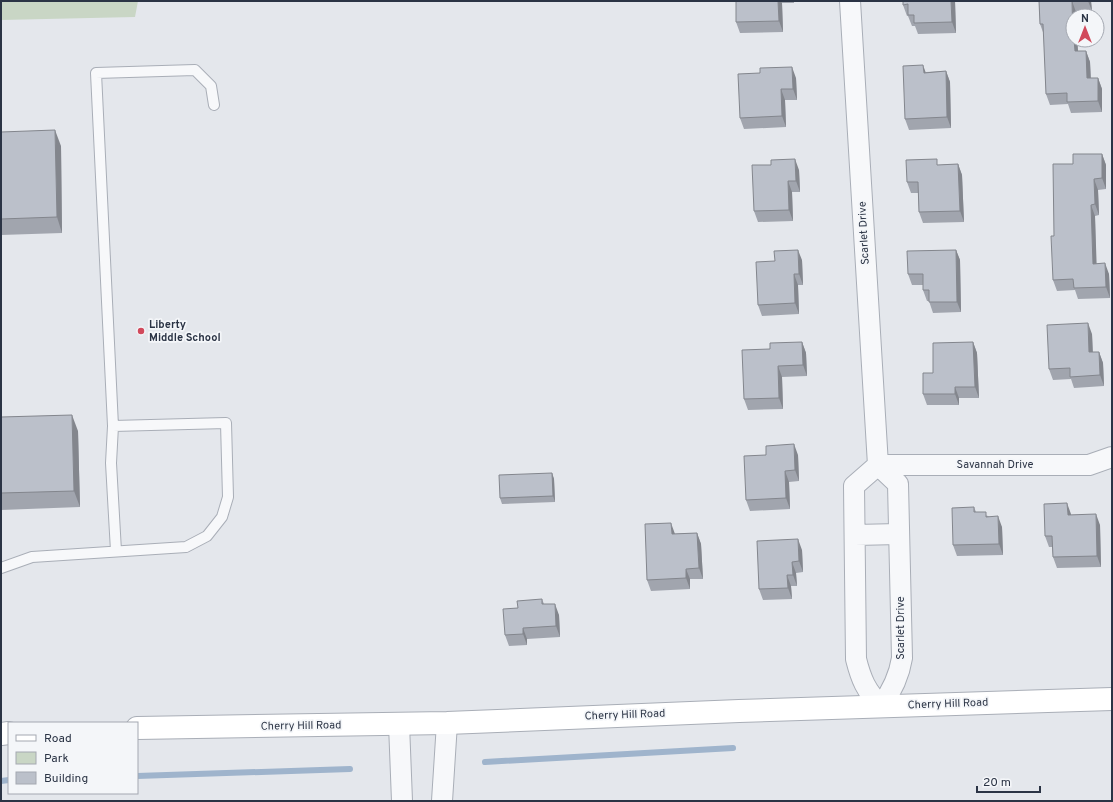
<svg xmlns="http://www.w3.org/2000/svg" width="1113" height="802" font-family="Overpass,sans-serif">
<rect width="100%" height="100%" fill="#e4e7ec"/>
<path fill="#c9d6c5" d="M1,1h137l-3,16 -134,3z"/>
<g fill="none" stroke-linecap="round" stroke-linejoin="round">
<path stroke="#9fb4cc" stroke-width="6" d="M485,762l248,-14
M137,776l213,-7
M1,781l8,-1"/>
<defs>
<path id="lane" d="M116,551l-5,-88 2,-37 -17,-353 99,-3 16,16 3,19
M1,568l31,-11 154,-10 21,-11 15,-19 6,-20 -2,-74 -113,3"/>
<path id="street" d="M850,1l28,464 20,19 4,174c-3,19 -10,33 -21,48 -15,-15 -20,-27 -25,-47l-2,-173 24,-21
M878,465h211l23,-8
M855,535l44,-1
M399,724l3,77
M442,801l5,-78"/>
<path id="secondary" d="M137,728l310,-5 292,-12 373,-12
M1,734l8,-1"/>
</defs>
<use href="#lane" stroke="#a9aeb7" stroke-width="12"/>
<use href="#street" stroke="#a9aeb7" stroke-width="22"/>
<use href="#secondary" stroke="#a9aeb7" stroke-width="24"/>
<use href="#lane" stroke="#f7f8fa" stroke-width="10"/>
<use href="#street" stroke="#f7f8fa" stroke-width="20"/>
<use href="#secondary" stroke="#fff" stroke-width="22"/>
</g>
<path fill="#a1a5ae" d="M736,1h58v2h-12l1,29 -43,1 -4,-11z
M903,1h52l1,32 -38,1 -3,-8h-3l-4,-10h-1l-4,-11z
M1039,1h52l1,10 -16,1 2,39h8l4,11 1,16h7l4,11v23l-31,1 -3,-9 -18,1 -4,-11 -2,-59 -4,-11z
M946,71l4,11 1,46 -42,2 -4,-11 21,-47z
M796,78l1,22h-12l1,27 -42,2 -4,-11z
M1,132l60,14 1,87 -61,2z
M1102,154l4,11v24l-8,1 1,25 -4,1 1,48 13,10 1,24 -32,1 -3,-9 -18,1 -4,-11 1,-44 19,-72z
M958,164l4,11 2,47 -41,1 -4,-11 -1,-19h-7l-4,-11 32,-17z
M799,170l1,22h-8l1,29 -35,1 -4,-11z
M956,250l4,10 1,52 -28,1 -4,-12h-2l-4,-11v-5h-11l-4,-11z
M802,260l1,25h-5l1,29 -37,2 -4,-11z
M1092,334l1,18h6l4,11 1,23 -30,2 -3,-9 -18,1 -4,-11z
M802,342l4,11 1,23 -25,1 1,32 -35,1 -4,-11 26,-50z
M973,342l4,11 2,45h-20v7h-32l-4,-11 10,-21z
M1,417l77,14 2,76 -79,3z
M798,455l1,26 -10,1 1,27 -40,2 -4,-11z
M552,473l2,6 1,23 -53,2 -2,-6z
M974,507l2,5 12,4 14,11 1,28 -46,1 -4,-11z
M1071,515l29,10 1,42 -44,1 -4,-11 -1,-10h-3l-4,-11z
M697,533l4,11 2,35h-13v10l-39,2 -4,-11 28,-46z
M802,550l1,22 -7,1 1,13h-6l1,13 -29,1 -4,-11z
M542,599l2,5 15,11 1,22 -33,2v6l-18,1 -4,-11 13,-27z"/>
<path fill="#83868d" d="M778,1h3l1,2 1,29 -4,-11z
M951,1h4l1,32 -4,-11z
M1072,1l4,11v4h-3z
M1088,1h3l1,10z
M1074,40h3l2,22 -4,-11z
M1086,51l4,11 1,27 -4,-11z
M923,65l4,11 -3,-3z
M792,67l4,11 1,22 -4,-11z
M946,71l4,11 1,46 -4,-11z
M1098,78l4,11v23l-4,-11z
M781,89l4,11 1,27 -4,-11z
M55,130l6,16 1,87 -5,-16z
M1102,154l4,11v24l-4,-11z
M795,159l4,11 1,22 -4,-11z
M958,164l4,11 2,47 -4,-11z
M1094,179l4,11 1,25 -4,-11z
M788,181l4,11 1,29 -4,-11z
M1091,205l4,11 2,59 -4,-11z
M798,250l4,10 1,25 -4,-11z
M956,250l4,10 1,52 -4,-10z
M1105,263l4,11 1,24 -4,-11z
M794,274l4,11 1,29 -4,-11z
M1088,323l4,11 1,29 -4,-11z
M802,342l4,11 1,23 -4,-11z
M973,342l4,11 2,45 -4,-11z
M1099,352l4,11 1,23 -4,-11z
M778,366l4,11 1,32 -4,-11z
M955,387l4,11v7l-4,-11z
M72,415l6,16 2,76 -6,-16z
M794,444l4,11 1,26 -4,-11z
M785,471l4,11 1,27 -4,-11z
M552,473l2,6 1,23 -2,-6z
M1067,503l4,11 1,12 -4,-11z
M1096,514l4,11 1,42 -4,-11z
M998,516l4,11 1,28 -4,-11z
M671,523l4,11 1,11 -4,-11z
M697,533l4,11 2,35 -4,-11z
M798,539l4,11 1,22 -4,-11z
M792,562l4,11 1,13 -4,-11z
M686,569l4,10v10l-4,-11z
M787,575l4,11 1,13 -4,-11z
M555,604l4,11 1,22 -4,-11z
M523,628l4,11v6l-4,-11z"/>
<path fill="#bbc0ca" stroke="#83868d" d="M736,1h42l1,20 -43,1z
M903,1h48l1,21 -38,1v-8h-6v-11l-5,1z
M1039,1h33l1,39h1l1,11h11l1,27h11v23l-31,1v-9l-21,1 -3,-70h-3z
M923,65l1,8 22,-2 1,46 -42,2 -2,-53z
M792,67l1,22h-12l1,27 -42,2 -2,-44 22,-1v-5z
M55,130l2,87 -56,2v-87z
M1073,154h29v24l-8,1 1,25 -4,1 2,59 12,-1 1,24 -32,1 -1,-9 -20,1 -2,-44h3l-1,-72h20z
M795,159l1,22h-8l1,29 -35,1 -2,-46h19v-5z
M937,159v6l21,-1 2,47 -41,1 -1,-30h-11l-1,-22z
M798,250l1,24h-5l1,29 -37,2 -2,-43 19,-1 -1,-10z
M956,250l1,52h-28v-12h-6v-16h-15l-1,-23z
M1088,323l1,29h10l1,23 -30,2v-9l-21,1 -2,-44z
M802,342l1,23 -25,1 1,32 -35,1 -2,-49 28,-1v-6z
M973,342l2,45h-20v7h-32v-21h10v-30z
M72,415l2,76 -73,2v-76z
M794,444l1,26 -10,1 1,27 -40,2 -2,-44 22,-1v-9z
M552,473l1,23 -53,2 -1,-23z
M1067,503l1,12 28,-1 1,42 -44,1 -1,-21h-7l-1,-32z
M974,507v5h12v5l12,-1 1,28 -46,1 -1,-37z
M671,523l1,11 25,-1 2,35 -13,1v9l-39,2 -2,-56z
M798,539l1,22 -7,1 1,13h-6l1,13 -29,1 -2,-48z
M542,599v5h13l1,22 -33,2v6l-18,1 -2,-26 15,-1 -1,-7z"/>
<circle fill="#d1495b" stroke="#f4f6f9" stroke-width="1.5" cx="141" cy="331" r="4"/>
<g text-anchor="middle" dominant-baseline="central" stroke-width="3.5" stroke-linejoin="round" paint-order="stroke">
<g font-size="11" fill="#2b3445" stroke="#f4f6f9">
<text transform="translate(864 233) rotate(-93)">Scarlet Drive</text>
<text x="995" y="465">Savannah Drive</text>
<text transform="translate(901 628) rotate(-90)">Scarlet Drive</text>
<text transform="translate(948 704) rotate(-2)">Cherry Hill Road</text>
<text transform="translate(625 715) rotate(-2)">Cherry Hill Road</text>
<text transform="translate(301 726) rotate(-1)">Cherry Hill Road</text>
</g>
<g font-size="11" font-weight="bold" fill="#2b3445" stroke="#f4f6f9" text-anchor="start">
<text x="149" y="325">Liberty<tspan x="149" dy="13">Middle School</tspan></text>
</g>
</g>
<rect width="1113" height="802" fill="none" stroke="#2b3445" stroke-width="4"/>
<rect x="8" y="722" width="130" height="72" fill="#f4f6f9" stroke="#a4a8b1"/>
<rect x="16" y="735" width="20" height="6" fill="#ffffff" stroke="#a4a8b1"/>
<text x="44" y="742" font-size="12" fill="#2b3445">Road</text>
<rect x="16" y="752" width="20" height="12" fill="#c9d6c5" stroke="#a4a8b1"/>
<text x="44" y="762" font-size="12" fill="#2b3445">Park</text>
<rect x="16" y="772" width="20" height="12" fill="#bbc0ca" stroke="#a4a8b1"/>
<text x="44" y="782" font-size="12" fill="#2b3445">Building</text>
<g transform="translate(1085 28)"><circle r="19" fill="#f4f6f9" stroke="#a4a8b1"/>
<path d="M0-3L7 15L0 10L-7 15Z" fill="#d1495b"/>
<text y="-6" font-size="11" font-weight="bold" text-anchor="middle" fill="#2b3445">N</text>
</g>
<path d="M977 786v6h63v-6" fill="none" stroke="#2b3445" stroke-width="2"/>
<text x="983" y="786" font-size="12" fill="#2b3445" stroke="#f4f6f9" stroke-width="3" paint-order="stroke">20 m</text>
</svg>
